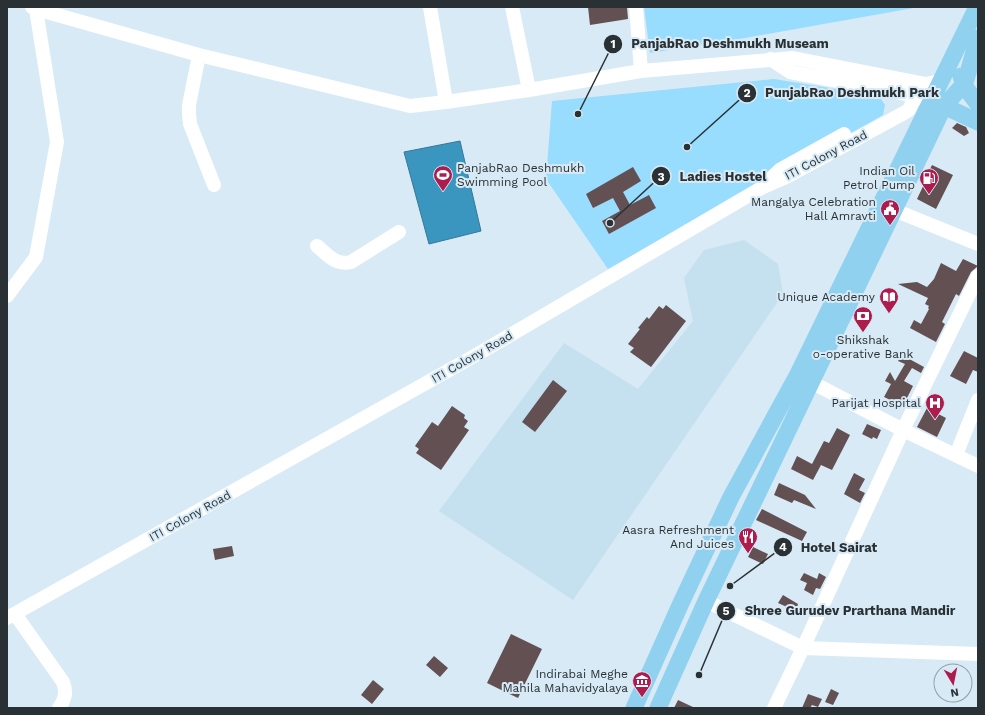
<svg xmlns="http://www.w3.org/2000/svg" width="985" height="715" font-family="'Work Sans',sans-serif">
<rect width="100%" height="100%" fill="#d7eaf5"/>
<path fill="#c5e0ee" d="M744,240l34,24 5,30 -210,306 -134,-89 125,-168 74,46 55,-68 -9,-43 20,-28z"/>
<path fill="#98dcfe" d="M644,7h275l-174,31 -95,15z
M774,79l105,17 6,9 -2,10 -275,154 -62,-90 6,-78z"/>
<path fill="#3b96bf" stroke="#367896" d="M460,141l21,90 -52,13 -25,-92z"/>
<path fill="#635053" d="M588,7h39l1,12 -38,6z
M957,123l9,4 3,6 -5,3 -12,-8z
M932,165l21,10 -17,34 -19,-10 10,-21 -1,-1z
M633,167l8,14 -18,11 7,13 19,-10 7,13 -47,26 -7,-13 18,-10 -7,-13 -20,10 -7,-14z
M963,259l15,7 -7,6 -12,24 -3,-2 -14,28 3,2 -9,18 -26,-14 4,-8 7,4 8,-15 -1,-1 1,-2 -4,-2 3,-6 -30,-14 19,-2 10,5 7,-8 7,-16 15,8z
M666,305l20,16 -35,46 -21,-15 4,-4 -6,-4 12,-15 -2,-1 9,-11 2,2 10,-13 4,3z
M964,351l14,7v14l-5,-2 -7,14 -16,-8z
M902,355l22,12 -3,6 -9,-5 -8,13 9,5 -10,20 -19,-9 7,-13 -6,-3 5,-9 5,9 10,-17 -7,-3z
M553,380l14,11 -32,41 -13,-10z
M452,406l13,9 -1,3 4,3 -4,6 5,3 -28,40 -25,-17 3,-4 -4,-3 17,-24 6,4z
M927,408l19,10 -9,19 -20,-10z
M867,424l14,6 -4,9 -4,-2 -1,2 -10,-5z
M837,428l13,7 -18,35 -11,-5 -8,15 -22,-11 6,-13 15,8 12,-23 5,2z
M854,473l11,6 -6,11 6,3 -5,10 -16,-9z
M779,483l26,12 11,14 -22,-9 -2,3 -18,-8z
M762,509l45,23 -5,9 -46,-21z
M232,546l2,10 -19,4 -2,-11z
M753,547l15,7 -5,10 -15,-7z
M804,573l13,6 2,-6 7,4 -6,12 -4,-1 -3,7 -9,-5 3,-7 -7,-3z
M783,595l15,9 -2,7 -18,-8z
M511,634l31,15 -24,49 -31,-15z
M434,656l14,12 -8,9 -14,-12z
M373,680l11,9 -12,15 -11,-9z
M831,689l8,4 -6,12 -8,-3z
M808,694l14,5 -4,8 -6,-2 -2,3h-8z
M678,700l17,8h-21z"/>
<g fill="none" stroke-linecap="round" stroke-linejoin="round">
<path stroke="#fff" stroke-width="14" d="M32,7l4,2 163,46 211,51 36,-4 83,-12 112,-19 152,-13 133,26 9,-2
M430,7l16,95
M512,7l17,83
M636,7l5,64
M199,55l-10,50v9l1,10 24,61
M770,59l20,13 128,24 7,3
M767,182l14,-13 63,-35
M894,210l84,34
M317,246c11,9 19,20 34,16l48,-30
M7,296l29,-39 21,-115 -21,-133
M811,382l92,48 75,36
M956,455l22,-55
M706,601l97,47 175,6
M15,614l48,68c4,11 2,17 -4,26
M7,618l469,-263 287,-168 23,-10 118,-64 5,-3 3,-7 14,-19
M774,708l29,-60 100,-218 75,-154"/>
<path stroke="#90d1ef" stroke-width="17" d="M961,76l4,11 13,17
M934,102l10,4 34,16
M634,708l47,-105 50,-106 67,-123 179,-367
M658,708l48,-107 238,-495 21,-23 13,-45"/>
</g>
<defs>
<symbol id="stadium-pin" viewBox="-11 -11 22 30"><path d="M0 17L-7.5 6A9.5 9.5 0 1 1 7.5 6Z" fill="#ad1c4d" stroke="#d7eaf5"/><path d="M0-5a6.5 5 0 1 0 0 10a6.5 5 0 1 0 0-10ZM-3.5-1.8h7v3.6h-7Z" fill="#fff"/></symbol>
<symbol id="fuel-pin" viewBox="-11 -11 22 30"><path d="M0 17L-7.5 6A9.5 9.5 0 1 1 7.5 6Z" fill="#ad1c4d" stroke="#d7eaf5"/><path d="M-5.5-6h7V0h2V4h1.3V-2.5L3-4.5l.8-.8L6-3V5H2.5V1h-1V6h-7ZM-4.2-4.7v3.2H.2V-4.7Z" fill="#fff"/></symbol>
<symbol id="civic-pin" viewBox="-11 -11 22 30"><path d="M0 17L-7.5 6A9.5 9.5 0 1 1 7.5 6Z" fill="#ad1c4d" stroke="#d7eaf5"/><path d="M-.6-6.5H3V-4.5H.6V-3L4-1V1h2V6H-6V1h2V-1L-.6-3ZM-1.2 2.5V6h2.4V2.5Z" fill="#fff"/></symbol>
<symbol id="library-pin" viewBox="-11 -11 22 30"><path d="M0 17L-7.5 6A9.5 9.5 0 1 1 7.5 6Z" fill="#ad1c4d" stroke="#d7eaf5"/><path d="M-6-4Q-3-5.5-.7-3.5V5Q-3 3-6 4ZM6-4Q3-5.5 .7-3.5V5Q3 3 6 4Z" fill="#fff"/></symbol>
<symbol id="bank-pin" viewBox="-11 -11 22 30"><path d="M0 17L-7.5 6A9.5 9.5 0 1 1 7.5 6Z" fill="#ad1c4d" stroke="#d7eaf5"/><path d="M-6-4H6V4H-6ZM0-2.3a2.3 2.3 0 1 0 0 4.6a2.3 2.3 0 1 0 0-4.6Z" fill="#fff"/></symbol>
<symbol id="hospital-pin" viewBox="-11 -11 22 30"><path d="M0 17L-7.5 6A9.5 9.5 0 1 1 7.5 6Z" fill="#ad1c4d" stroke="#d7eaf5"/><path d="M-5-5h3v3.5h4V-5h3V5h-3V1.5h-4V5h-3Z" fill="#fff"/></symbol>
<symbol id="restaurant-pin" viewBox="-11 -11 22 30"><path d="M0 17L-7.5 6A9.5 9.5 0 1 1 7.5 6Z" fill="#ad1c4d" stroke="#d7eaf5"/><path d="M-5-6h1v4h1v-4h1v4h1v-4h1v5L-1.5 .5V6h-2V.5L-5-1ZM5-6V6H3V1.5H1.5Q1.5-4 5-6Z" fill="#fff"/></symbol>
<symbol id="museum-pin" viewBox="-11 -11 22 30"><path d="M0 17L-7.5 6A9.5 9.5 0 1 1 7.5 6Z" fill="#ad1c4d" stroke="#d7eaf5"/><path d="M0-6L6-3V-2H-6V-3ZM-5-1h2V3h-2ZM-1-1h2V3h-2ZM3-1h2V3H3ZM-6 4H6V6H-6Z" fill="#fff"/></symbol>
</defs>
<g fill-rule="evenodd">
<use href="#stadium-pin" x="432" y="164" width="22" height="30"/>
<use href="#fuel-pin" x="918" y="167" width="22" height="30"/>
<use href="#civic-pin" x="879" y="198" width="22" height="30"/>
<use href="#library-pin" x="878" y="286" width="22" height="30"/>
<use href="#bank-pin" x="852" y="305" width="22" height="30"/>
<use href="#hospital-pin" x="924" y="392" width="22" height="30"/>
<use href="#restaurant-pin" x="737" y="526" width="22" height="30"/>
<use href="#museum-pin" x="631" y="670" width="22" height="30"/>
</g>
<g text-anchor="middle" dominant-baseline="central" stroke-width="4" stroke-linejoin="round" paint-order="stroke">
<g font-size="12" fill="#2a3135" stroke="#d7eaf5">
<text transform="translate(826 155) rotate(-28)">ITI Colony Road</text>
<text transform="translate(472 357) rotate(-30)">ITI Colony Road</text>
<text transform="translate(190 516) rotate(-29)">ITI Colony Road</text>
</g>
<g font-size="12" fill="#2a3135" stroke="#d7eaf5" text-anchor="end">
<text x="457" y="168" text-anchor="start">PanjabRao Deshmukh<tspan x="457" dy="14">Swimming Pool</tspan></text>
<text x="915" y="171">Indian Oil<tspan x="915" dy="14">Petrol Pump</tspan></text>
<text x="876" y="202">Mangalya Celebration<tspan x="876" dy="14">Hall Amravti</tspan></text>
<text x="875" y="297">Unique Academy</text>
<text x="863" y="340" text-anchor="middle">Shikshak<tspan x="863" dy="14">o-operative Bank</tspan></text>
<text x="921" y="403">Parijat Hospital</text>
<text x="734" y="530">Aasra Refreshment<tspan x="734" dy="14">And Juices</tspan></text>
<text x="628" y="674">Indirabai Meghe<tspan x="628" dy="14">Mahila Mahavidyalaya</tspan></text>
</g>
</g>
<path fill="none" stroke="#2a3135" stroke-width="1.5" d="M578 114L613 44M687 147L747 93M610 223L661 176M730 586L783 547M699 675L726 611"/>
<g fill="#2a3135" stroke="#d7eaf5" stroke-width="1.5">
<circle cx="578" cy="114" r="4"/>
<circle cx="687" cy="147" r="4"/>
<circle cx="610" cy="223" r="4"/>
<circle cx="730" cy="586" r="4"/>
<circle cx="699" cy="675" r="4"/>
<circle cx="613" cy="44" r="10"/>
<circle cx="747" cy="93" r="10"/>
<circle cx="661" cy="176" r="10"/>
<circle cx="783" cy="547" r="10"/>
<circle cx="726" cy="611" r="10"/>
</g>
<g font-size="12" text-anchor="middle" font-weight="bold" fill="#fff">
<text x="613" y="48">1</text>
<text x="747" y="97">2</text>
<text x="661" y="181">3</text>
<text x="783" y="551">4</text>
<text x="726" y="615">5</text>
</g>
<g font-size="13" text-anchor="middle" font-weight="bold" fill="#2a3135" stroke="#d7eaf5" stroke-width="4" stroke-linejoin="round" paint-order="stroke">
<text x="730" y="48">PanjabRao Deshmukh Museam</text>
<text x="852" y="97">PunjabRao Deshmukh Park</text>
<text x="723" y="181">Ladies Hostel</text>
<text x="839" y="552">Hotel Sairat</text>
<text x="850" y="615">Shree Gurudev Prarthana Mandir</text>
</g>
<rect width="985" height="715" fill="none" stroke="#2a3135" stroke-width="16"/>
<g transform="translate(953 683) rotate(170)"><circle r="19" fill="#d7eaf5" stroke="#92a0a8"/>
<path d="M0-3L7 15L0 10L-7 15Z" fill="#ad1c4d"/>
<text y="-6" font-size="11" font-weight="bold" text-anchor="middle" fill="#2a3135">N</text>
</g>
</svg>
